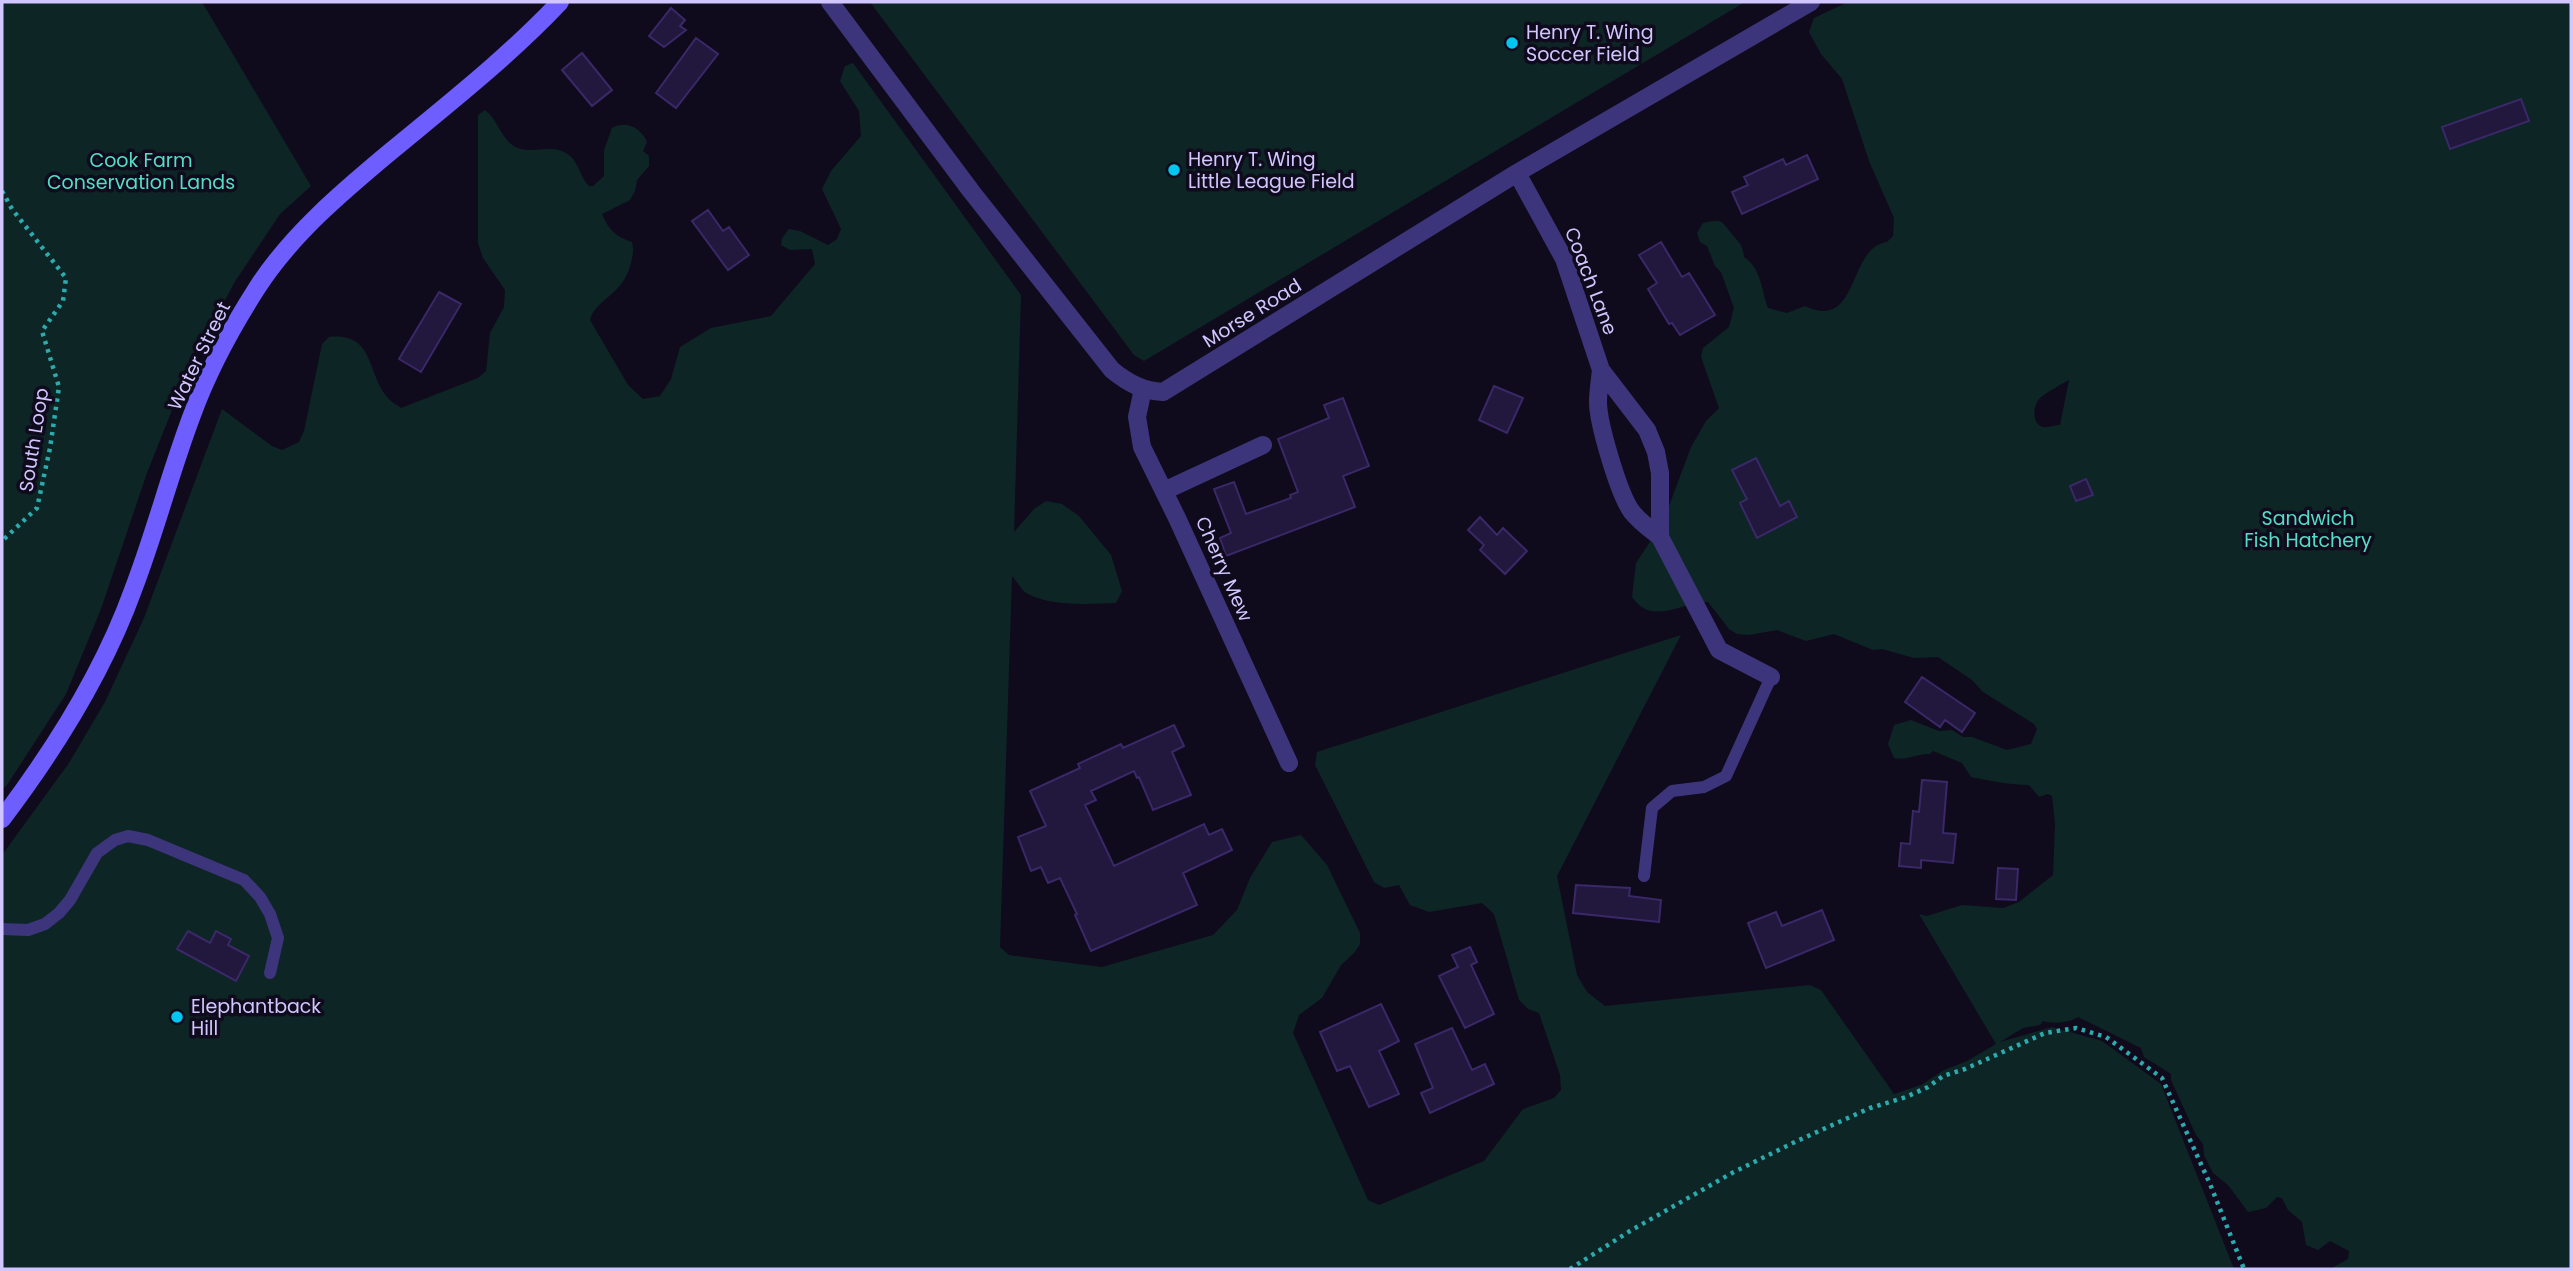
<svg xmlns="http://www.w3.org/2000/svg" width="2573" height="1271" font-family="Poppins,sans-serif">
<rect width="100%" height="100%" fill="#0f0b1c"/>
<path fill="#0e2526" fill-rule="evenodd" d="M2,2h200l109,184 -31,28 -46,69 -50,97 -37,93 -46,136 -35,85 -59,91 -5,4z
M870,2h875l-601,359 -10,-6z
M1848,2h723v1267h-241l18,-10 1,-8 -19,-10 -12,9 -12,-5 -4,-23 -14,-12 -6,-12 -5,-1 -11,11 -18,4 -20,-27 -15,-12 -9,-18 -1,-11 -7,-9 -25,-55v-6l-27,-17 -3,-9 -63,-31c-9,6 -26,7 -35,4l-3,4 -17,3 -23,14 52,-15 50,14 59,43 73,185h-2232v-414l67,-92 36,-61 39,-84 78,-209 50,37 10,4 17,-8 5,-11 18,-87 7,-7c46,-5 37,36 59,61 3,4 9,7 13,10l77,-30 8,-7 4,-38 14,-26 1,-17 -22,-32 -5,-15v-128l7,-5c12,9 15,25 26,34 17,14 40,-3 58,11 10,8 11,22 20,31h4l11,-10v-26l8,-22c14,-8 29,0 35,14l-4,9 6,5v10l-12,14 -2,11 -5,9 -28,14c6,15 14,23 30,28 2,9 1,12 -1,21 -8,33 -35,35 -41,57l38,65 15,14 17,-3 11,-17 9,-32 31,-19 60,-12 44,-52 -3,-15 -22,1 -9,-5 1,-7 7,-9 11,2 28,14 9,-6 4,-10 -19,-40 9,-18 30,-35 -2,-25 -19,-30 5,-15 8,-3 168,232 -7,237 20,-23 12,-8 16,3 17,12 32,39 11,36 -6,12c-28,1 -64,4 -90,-10 -5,-4 -10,-13 -14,-17l-12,371 9,8 93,12 111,-32 24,-25 13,-32 22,-36 29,-7 26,30 33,68v11l-5,8 -14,13 -19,33 -23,17 -6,18 75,167 11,5 105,-44 39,-52 31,-11 7,-8 -1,-15 -21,-62 -11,-4 -9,-9 -25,-86 -12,-11 -53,9 -19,-7 -11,-20 -15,3 -10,-6 -59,-117 2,-13 364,-117 -124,241 20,99 10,17 18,14 205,-21 11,5 73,104 27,-9 23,-15 23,-9 29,-17 -77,-130 8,2 35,-11 41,3 16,-6 34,-27 2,-51 -3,-28 -4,-2 -9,3 -10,-12c-19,0 -38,-4 -58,-8l-9,-14 -29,-12 -3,3c-14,-1 -22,7 -36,4l-6,-14 6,-19 17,-5 28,11 13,-1 11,7h9l35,13 24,-6 6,-15 -3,-5 -51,-32 -11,-12 -34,-23 -24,1 -32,-9 -9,1 -39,-16 -28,7 -29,-11 -28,5 -12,-1 -8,-5 -21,-27c-29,1 -56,24 -76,-5l4,-34 27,-41 28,-75 15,-26 13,-13 -18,-51 2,-9 26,-21 5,-19 -13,-36 -6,-6 -8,-20 -7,-4 -3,-9 6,-10c19,-4 17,-4 28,10 7,9 12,11 13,24 18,12 17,33 24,51l19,5 18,-7c55,26 42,-59 82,-64l6,-6 1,-18 -25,-57 -27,-82 -21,-25 -12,-22 5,-14zM2069,380l-9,45c-5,0 -12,3 -17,2 -12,-3 -10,-22 -3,-29 7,-6 20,-13 29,-18z"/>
<path fill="#22173d" stroke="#3a2869" stroke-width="2" d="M671,8l14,12 -5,6 6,4 -22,17 -15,-11z
M696,38l22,16 -42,54 -20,-15z
M582,53l30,37 -20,16 -30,-36z
M2521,99l8,22 -79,28 -8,-22z
M1807,155l11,24 -76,35 -10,-22 16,-7 -4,-8 39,-18 3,6z
M708,210l15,21 6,-4 20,28 -21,15 -36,-49z
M1661,242l21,35 7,-4 26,42 -35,20 -8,-12 -3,1 -21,-35 9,-6 -18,-28z
M439,292l22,12 -40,68 -22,-13z
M1494,386l29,12 -16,35 -28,-13z
M1343,398l26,68 -26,10 12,31 -129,49 -6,-18 11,-5 -17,-44 20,-7 12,32 45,-16 -1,-3 8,-3 -20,-53 51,-21 -5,-13z
M1756,458l24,48 9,-5 8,16 -40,21 -17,-35 7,-4 -15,-29z
M2086,479l7,16 -17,6 -6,-15z
M1480,517l17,18 6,-7 24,23 -22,23 -25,-24 4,-5 -16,-15z
M1922,677l53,36 -13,19 -17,-12 -5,7 -35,-25z
M1174,725l10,21 -12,6 19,43 -38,15 -14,-33 -2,1 -3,-7 -43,20 5,9 -11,5 29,61 90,-42 5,11 13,-6 10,21 -49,23 14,32 -106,46 -16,-36 2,-1 -17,-36 -12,5 -7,-16 -10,4 -13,-34 28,-11 -16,-35 50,-23 -2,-4 43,-20 2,4z
M1922,780l25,2 -4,51 13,1 -3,29 -32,-3v8l-22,-2 2,-23 9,1 3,-33 6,1z
M1998,868l20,1 -2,31 -20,-1z
M1576,885l54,3 -1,8 32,4 -2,22 -86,-9z
M1822,910l12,30 -68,28 -18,-45 28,-11 6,14z
M188,931l22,12 6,-12 15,8 -3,6 21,11 -13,25 -59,-32z
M1470,947l7,15 -6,3 23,49 -29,14 -26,-52 19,-9 -6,-12z
M1381,1004l18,37 -20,10 20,43 -30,13 -19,-41 -13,5 -17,-39z
M1452,1028l20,42 13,-6 9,20 -64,29 -9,-20 12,-5 -18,-44z"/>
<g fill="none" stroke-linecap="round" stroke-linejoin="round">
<path stroke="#2babae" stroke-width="4.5" stroke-dasharray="3.5 5" stroke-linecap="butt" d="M2,191l10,18 54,69 -3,23 -21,30 17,56 -9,61 -13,60 -35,33
M1570,1269l60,-38 102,-58 65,-32 73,-33 36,-11 22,-10 15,-11 22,-7 80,-36 31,-5 30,9 56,41 48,106 34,85"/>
<path stroke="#3d357c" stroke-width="12" d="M1644,876l8,-68 20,-17 32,-4 22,-11 45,-99
M2,929l26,1 17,-6 14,-11 11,-13 27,-47 18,-13 13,-4 20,4 96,40 16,17 10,17 8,24 -8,35"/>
<path stroke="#3d357c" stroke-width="18" d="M830,2l141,189 141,179c16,13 31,21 51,22l354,-219 294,-171
M1517,173l47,86 37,111 46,60 9,22 4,21v64l59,113 52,27
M1601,370c-1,10 -3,21 -3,32 0,21 21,93 34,110 8,10 18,17 28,25
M1143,389l-6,28 5,30 35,71 112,245
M1164,491l99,-46"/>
<path stroke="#6e5dff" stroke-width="18" d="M2,819c53,-70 101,-146 131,-229 22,-57 37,-117 59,-175 16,-44 40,-88 65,-127 34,-53 85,-96 133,-136 58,-48 118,-95 170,-150"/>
</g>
<g fill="#00c5f1" stroke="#0f0b1c" stroke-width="2.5">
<circle cx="1512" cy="43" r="7"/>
<circle cx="1174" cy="170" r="7"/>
<circle cx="177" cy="1017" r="7"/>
</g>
<g text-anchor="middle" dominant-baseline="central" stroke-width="7" stroke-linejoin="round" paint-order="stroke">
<g font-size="19" fill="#d1c6ff" stroke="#0f0b1c" text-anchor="start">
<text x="1526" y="32">Henry T. Wing<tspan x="1526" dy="22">Soccer Field</tspan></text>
<text x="1188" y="159">Henry T. Wing<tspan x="1188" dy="22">Little League Field</tspan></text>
<text x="191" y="1006">Elephantback<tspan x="191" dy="22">Hill</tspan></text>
</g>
<g font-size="19" fill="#52dfc7" stroke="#0f0b1c">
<text x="141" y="160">Cook Farm<tspan x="141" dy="22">Conservation Lands</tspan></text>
<text x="2308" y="518">Sandwich<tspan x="2308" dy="22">Fish Hatchery</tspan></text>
</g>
<g font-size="19" fill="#d1c6ff" stroke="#0f0b1c">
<text transform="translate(1591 281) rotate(69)">Coach Lane</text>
<text transform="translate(1252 313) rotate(-32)">Morse Road</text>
<text transform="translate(199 356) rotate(-64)">Water Street</text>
<text transform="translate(34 440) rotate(-81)">South Loop</text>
<text transform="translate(1224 569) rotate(66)">Cherry Mew</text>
</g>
</g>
<rect width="2573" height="1271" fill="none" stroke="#d1c6ff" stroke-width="7"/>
</svg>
